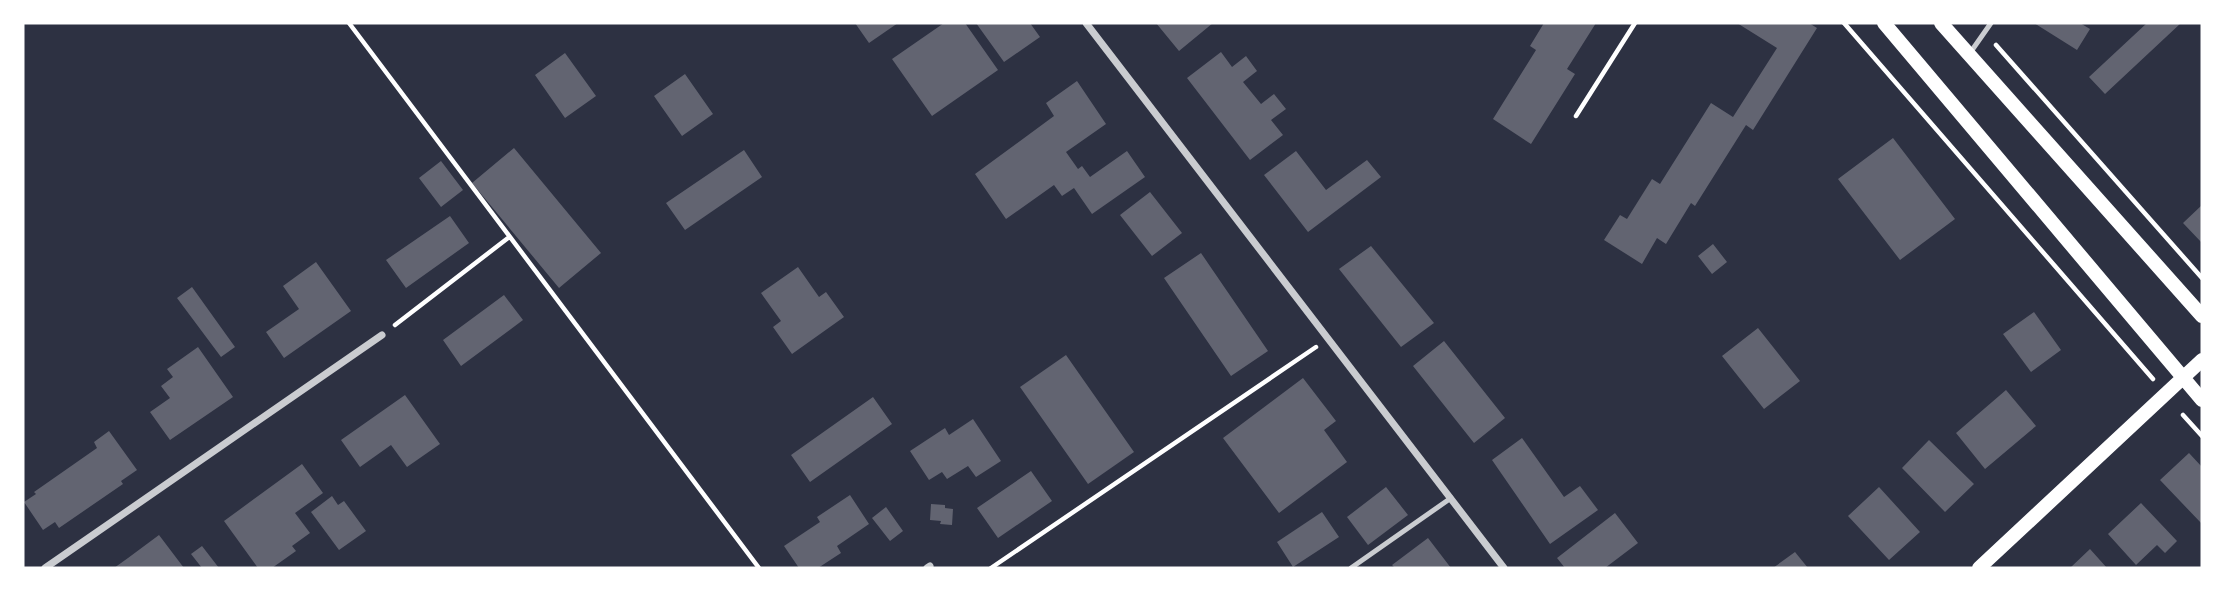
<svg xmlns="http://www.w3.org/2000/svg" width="2225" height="591" font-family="'IBM Plex Serif',serif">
<rect width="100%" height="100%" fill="#2d3142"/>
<path fill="#626471" d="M855,23h43l-29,20z
M944,23h21l33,47 -66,46 -40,-57z
M976,23h54l10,14 -36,25z
M1156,23h57l-34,28z
M1544,23h52l-29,46 8,5 -44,70 -38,-25 43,-69 -6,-4z
M1737,23h72l8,5 -64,102 -7,-5 -51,81 -4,-3 -25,41 -9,-6 -15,26 -38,-24 16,-25 7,4 25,-40 8,5 51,-81 22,14 44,-69z
M2034,23h46l10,6 -13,21z
M2147,23h34l-76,71 -16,-17z
M1221,52l11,15 14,-11 11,15 -14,11 18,22 13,-10 12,15 -15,11 12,15 -33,25 -63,-82z
M565,53l31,43 -31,22 -30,-43z
M685,74l28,40 -31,22 -28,-40z
M1077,81l29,43 -40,28 12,17 4,-3 8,11 37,-26 18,26 -53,37 -18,-26 -12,8 -8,-11 -48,34 -31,-45 79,-58 -8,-13z
M1893,138l62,81 -55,41 -62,-81z
M514,148l87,105 -42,35 -87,-105z
M744,150l18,27 -77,53 -19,-27z
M1296,151l30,39 41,-30 14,17 -73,55 -44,-57z
M441,161l22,29 -22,17 -22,-29z
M1150,192l32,41 -30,23 -32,-41z
M2202,205v38l-19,-20z
M450,216l19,27 -63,45 -20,-28z
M1713,244l14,18 -15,12 -14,-18z
M1371,246l63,77 -33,24 -62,-78z
M1201,253l67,98 -37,25 -67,-98z
M316,262l35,49 -67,47 -18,-26 33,-23 -16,-23z
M798,267l21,30 7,-5 18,25 -52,37 -19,-27 8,-6 -20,-28z
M192,287l43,60 -14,10 -44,-59z
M504,295l19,25 -62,46 -18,-26z
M2034,312l27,38 -30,22 -28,-38z
M1758,328l42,53 -36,28 -42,-53z
M1444,341l61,77 -31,25 -61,-77z
M198,347l35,50 -63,43 -20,-28 20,-14 -9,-12 12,-9 -6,-8z
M1066,355l68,97 -46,32 -68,-97z
M1303,378l33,43 -12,9 23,32 -68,51 -56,-75z
M2006,390l30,36 -51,43 -29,-36z
M405,395l35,49 -33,23 -16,-22 -31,22 -19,-27z
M873,397l19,27 -82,58 -19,-27z
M973,419l28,42 -25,16 -8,-11 -21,13 -5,-7 -13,8 -19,-29 35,-23 4,7z
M109,431l28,39 -16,11 2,3 -64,44 -4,-6 -12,8 -19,-28 12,-8 -2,-2 63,-44 -3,-6z
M1522,438l42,59 16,-11 18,24 -48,34 -58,-84z
M1929,440l45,44 -29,28 -43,-44z
M2189,453l13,14v57l-42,-44z
M302,464l21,29 -28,20 15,20 -18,13 4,5 -24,17h-14l-34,-47z
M1031,471l21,30 -54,37 -21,-30z
M1386,487l22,28 -40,30 -21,-28z
M1879,487l41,45 -31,28 -41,-44z
M850,495l19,29 -32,22 4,7 -23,15h-19l-15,-22 36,-24 -3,-5z
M332,496l6,9 6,-4 22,30 -27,19 -28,-38z
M2141,503l36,38 -12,12 -8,-8 -21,20 -28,-31z
M931,504l14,1v3l8,1 -1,16 -12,-1 1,-3 -11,-1z
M886,507l17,24 -13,10 -18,-23z
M1322,512l17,25 -46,30 -16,-25z
M1615,513l23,30 -33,25h-40l-8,-10z
M159,535l25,33h-70l14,-10z
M1428,538l23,30h-56l-3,-3z
M202,546l17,22h-17l-11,-14z
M2090,549l17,19h-37z
M1795,552l13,16h-35z"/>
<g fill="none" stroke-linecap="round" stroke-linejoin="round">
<path stroke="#fff" stroke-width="4.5" d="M349,23l410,545
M1844,23l309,356
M1996,45l206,233
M1576,116l59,-93
M395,325l113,-87
M2183,415l19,21
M991,568l325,-221"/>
<path stroke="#caccd0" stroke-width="5" d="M1970,53l21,-30
M1351,568l100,-70"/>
<path stroke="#caccd0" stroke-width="7" d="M1086,23l418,545
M45,568l337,-233
M927,568l3,-2"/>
<path stroke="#fff" stroke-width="14" d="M1884,23l318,377
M1941,23l261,293
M1979,568l223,-208"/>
</g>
<rect width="2225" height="591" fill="none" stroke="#ffffff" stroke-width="49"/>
</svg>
